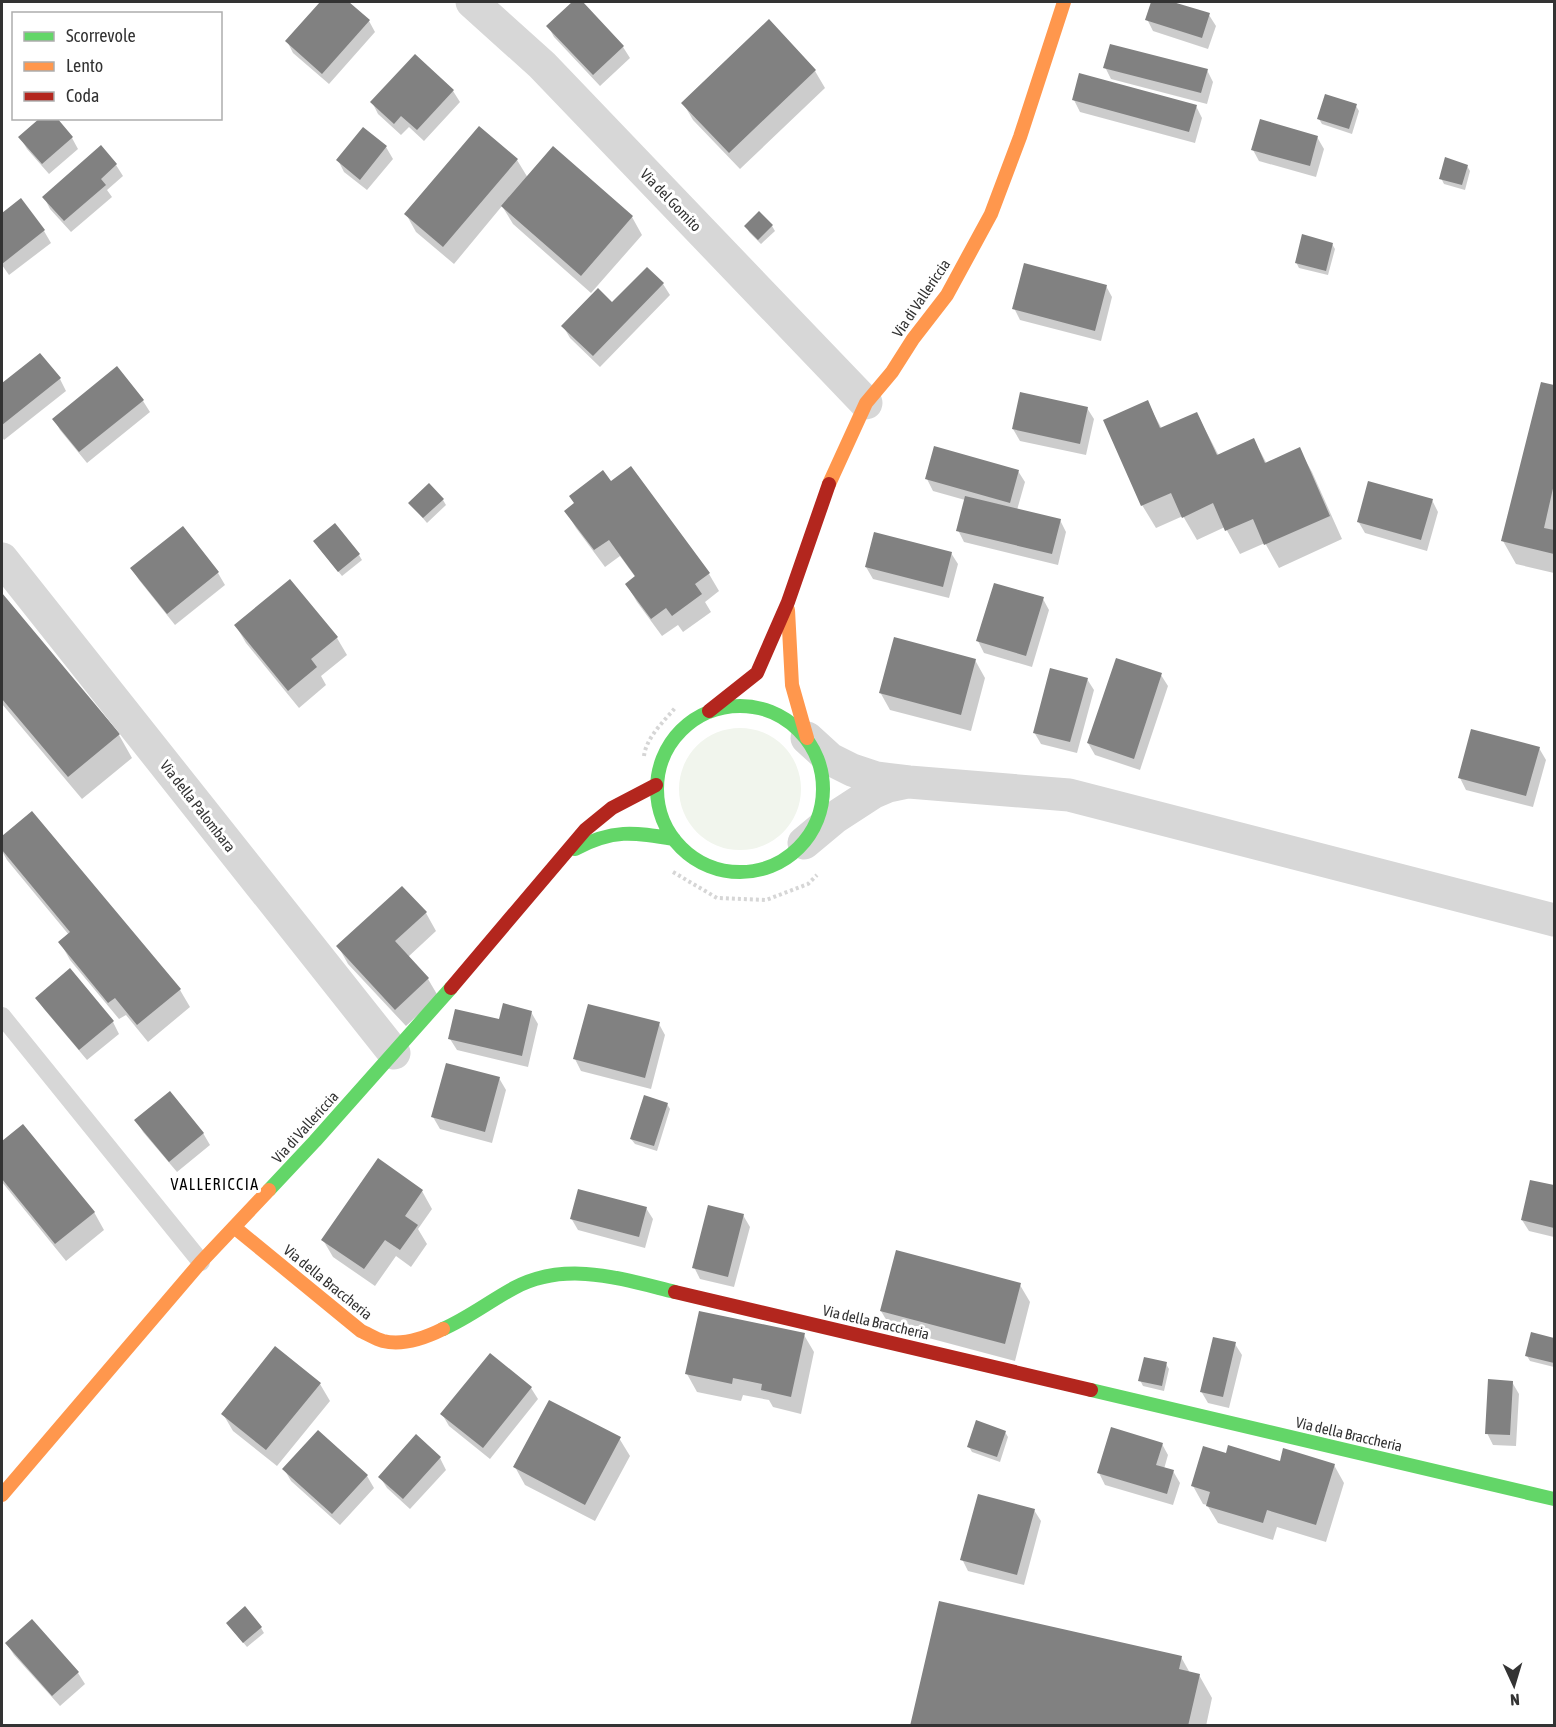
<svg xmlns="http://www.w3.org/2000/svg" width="1556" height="1727" font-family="'Asap Condensed',sans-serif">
<rect width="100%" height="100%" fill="#fff"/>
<path fill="#f1f5ed" d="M679 789a61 61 0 1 1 122 0a61 61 0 1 1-122 0Z"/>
<path fill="#0003" d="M322,2h25l22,19 6,11 -46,52 -36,-31 -6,-12z
M574,2h7l42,45 7,11 -30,28 -46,-49 -6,-11z
M1153,2h15l41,13 7,11 -8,23 -55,-18 -6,-12z
M1105,67l102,3 6,12 -6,22 -96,-25z
M815,71l10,17 -85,81 -47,-49 -10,-17z
M453,91l7,11 -36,39 -15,-14 -8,8 -23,-21 -6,-12z
M1074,100l122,6 6,12 -7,25 -115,-31z
M1356,106l3,5 -7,23 -30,-10 -3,-5z
M20,137l52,1 6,11 -29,25 -22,-25z
M1317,137l7,12 -8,28 -57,-16 -6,-11z
M386,147l7,12 -26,31 -23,-18 -6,-12z
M554,149l78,68 10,18 -51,58 -78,-69 -11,-18 -48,58 -38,-32 -10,-18 111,-54 11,18z
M116,165l7,11 -16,14 5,7 -41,35 -21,-23 -6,-12z
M1467,166l3,5 -5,19 -21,-6 -3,-6z
M20,200l24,31 7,12 -42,32 -7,-10v-50z
M746,226h26l3,5 -14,13 -12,-12z
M1332,244l3,5 -7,26 -29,-7 -3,-6z
M663,284l7,11 -70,72 -30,-29 -7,-12 49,-22z
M1106,286l6,11 -11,44 -81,-21 -6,-12z
M40,355l20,24 6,12 -62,49 -2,-3v-52z
M1542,384l12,3v186l-38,-9 -13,-23z
M143,401l7,11 -63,51 -27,-33 -6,-11z
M1147,402l15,27 35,-15 22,42 35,-16 13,24 32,-15 13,23 30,67 -63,29 -14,-25 -25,11 -15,-27 -28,13 -14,-24 -27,12 -14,-23z
M1087,408l7,11 -8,36 -66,-14 -7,-12z
M1018,471l7,11 -8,28 43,10 6,12 -8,33 -94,-23 -6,-12 7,-30 -32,-9 -6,-12z
M610,483l99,91 10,17 -14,11 6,10 -28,20 -5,-7 -16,11 -25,-34 -10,-17 9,-7 -16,-22 -15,11 -29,-39 -10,-17z
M443,500l3,5 -19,18 -17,-20z
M1432,500l6,12 -11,39 -62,-18 -7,-12z
M182,529l36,44 7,12 -50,40 -36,-45 -7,-11z
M318,547l41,8 3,5 -20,16z
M951,553l7,11 -9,34 -76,-19 -7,-12z
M2,595l117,140 13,23 -50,41 -80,-95z
M1043,599l6,11 -17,57 -48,-14 -6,-12z
M236,626l101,12 10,17 -26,21 5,9 -27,23 -53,-65z
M975,660l10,18 -14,53 -81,-21 -10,-18z
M1161,675l7,11 -28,84 -45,-15 -7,-12z
M1087,679l7,11 -17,63 -36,-9 -7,-12z
M1539,748l7,12 -13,47 -67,-17 -6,-12z
M32,813l148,177 10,17 -42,35 -22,-27 -7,4 -49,-59 -10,-18 9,-7 -62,-75 -5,-9v-13z
M402,888l24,25 10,18 -28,26 20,22 10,17 -32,30 -58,-62 -10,-18z
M69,971l44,51 6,12 -32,26 -43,-51 -7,-11z
M531,1012l7,12 -10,43 -71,-17 -7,-11 50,-18z
M659,1024l6,11 -14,54 -70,-18 -6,-12z
M499,1078l7,12 -14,53 -52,-14 -7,-12z
M667,1104l3,5 -13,42 -22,-7 -4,-5z
M136,1120l67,13 7,12 -33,27 -34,-40z
M22,1126l72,86 10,18 -38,31 -64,-79v-39z
M379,1161l43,30 10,18 -14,20 9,15 -16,23 -15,-11 -21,30 -42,-29 -10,-17z
M1531,1181l23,6v50l-25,-6 -7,-11z
M646,1208l7,11 -8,29 -67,-18 -7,-12z
M743,1215l7,12 -16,60 -34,-8 -6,-12z
M1020,1285l10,17 -15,59 -124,-33 -10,-17z
M1532,1334l22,6v27l-24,-6 -3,-5z
M804,1335l10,17 -13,62 -28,-7 -4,-7 -26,-5 -2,6 -44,-9 -10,-18z
M1235,1344l7,11 -13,53 -21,-5 -7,-12z
M1166,1364l3,5 -5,22 -21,-5 -3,-6z
M1512,1382l7,12 -3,52 -23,-1 -6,-12z
M320,1384l10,17 -53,65 -44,-35 -10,-17z
M531,1388l7,11 -48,60 -41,-33 -7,-12z
M318,1432l49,44 7,12 -34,37 -49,-44 -7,-12z
M1005,1432l3,5 -8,25 -28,-10 -3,-5z
M619,1438l11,18 -35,65 -70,-36 -10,-18z
M1162,1444l6,11 -4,14 9,2 7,12 -7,22 -68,-20 -6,-12z
M1227,1455l54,7 53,3 10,18 -18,59 -49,-15 -4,13 -55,-17 -11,-18 -4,-1 -10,-18z
M440,1458l6,12 -36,39 -23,-21 -7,-11z
M1034,1510l7,11 -17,64 -56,-14 -6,-12z
M231,1628h30l3,5 -17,14z
M7,1644l71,29 7,11 -25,22 -46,-51z
M1181,1657l9,16 9,2 13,23 -6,28h-294z"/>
<path fill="#818181" d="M320,2h29l21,18 -48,54 -37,-33z
M572,2h11l41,44 -31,29 -47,-49z
M1151,2h22l37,11 -8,25 -57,-18z
M769,19l47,51 -87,83 -48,-50z
M1110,44l98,25 -7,24 -98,-25z
M415,54l39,36 -37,40 -16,-14 -7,8 -24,-22z
M1079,73l118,32 -8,27 -117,-32z
M1325,94l32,10 -8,25 -32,-10z
M40,118h17l16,19 -31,27 -24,-27z
M1260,119l58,17 -8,30 -59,-16z
M479,126l39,33 -75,88 -39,-33z
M363,127l24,19 -27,34 -24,-20z
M101,145l16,19 -16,15 5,6 -42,36 -22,-24z
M553,146l80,70 -52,60 -80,-70z
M1445,157l23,8 -6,20 -23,-6z
M21,198l24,32 -43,34v-51z
M759,211l14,14 -15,15 -14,-14z
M1302,234l31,9 -7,28 -31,-8z
M1024,263l83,22 -12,46 -83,-22z
M647,267l17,16 -71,73 -32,-30 37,-38 14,14z
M40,353l21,25 -59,47v-42z
M117,366l27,34 -65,52 -27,-33z
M1541,382l13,3v99l-10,44 10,2v24l-53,-13z
M1020,392l68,15 -8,37 -68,-15z
M1148,400l12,28 37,-16 20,43 37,-17 11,25 35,-16 30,69 -66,29 -11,-26 -28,12 -12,-28 -31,15 -11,-25 -30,13 -38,-86z
M934,446l85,24 -9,33 -85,-24z
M631,466l79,107 -15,11 7,10 -30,22 -6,-8 -15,11 -26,-35 10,-8 -26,-36 -15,10 -30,-39 10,-8 -5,-7 34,-26 8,11z
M1368,481l65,18 -12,41 -64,-18z
M429,483l15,16 -21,19 -15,-15z
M965,496l96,23 -9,35 -96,-23z
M335,523l25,31 -22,18 -25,-31z
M183,526l36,46 -52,42 -37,-46z
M874,532l78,20 -9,35 -78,-20z
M290,579l48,58 -27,22 6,8 -29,24 -54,-66z
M994,583l50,14 -18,59 -50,-15z
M2,593l118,141 -52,43 -66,-78z
M894,637l82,22 -15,56 -82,-22z
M1116,658l46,15 -28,86 -47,-16z
M1050,668l38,10 -18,64 -37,-9z
M1471,729l69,18 -14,49 -68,-18z
M32,811l149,178 -44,36 -22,-27 -7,5 -50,-61 12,-10 -68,-82v-14z
M402,886l25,26 -32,29 34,37 -34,32 -59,-64z
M70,968l44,53 -35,29 -44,-52z
M503,1003l29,8 -10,45 -74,-17 7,-30 44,10z
M588,1004l72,18 -15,56 -72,-19z
M446,1063l54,14 -15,55 -54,-15z
M170,1091l34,42 -35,29 -35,-42z
M644,1095l24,8 -14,43 -24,-7z
M23,1124l72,88 -40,32 -53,-65v-38z
M378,1158l45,32 -18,26 13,9 -18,25 -15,-10 -21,29 -43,-29z
M1530,1180l24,5v43l-33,-8z
M578,1189l69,18 -8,30 -69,-18z
M708,1205l36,9 -16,63 -36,-9z
M896,1250l125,33 -16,61 -125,-33z
M699,1311l106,22 -14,64 -30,-7 1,-6 -29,-6 -1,6 -47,-10z
M1531,1332l23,6v25l-29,-7z
M1213,1337l23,5 -13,55 -23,-5z
M275,1346l46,37 -55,67 -45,-36z
M490,1353l42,34 -49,61 -43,-34z
M1144,1357l23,5 -5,24 -24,-5z
M1488,1379l25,2 -3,54 -25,-1z
M549,1400l72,37 -36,68 -72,-38z
M976,1420l30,11 -9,26 -30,-10z
M1111,1427l52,16 -7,22 18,5 -7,24 -70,-21z
M318,1430l50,45 -36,39 -50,-45z
M416,1434l25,23 -38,42 -25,-22z
M1228,1445l52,16 3,-13 52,16 -19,61 -49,-15 -4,13 -57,-17 4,-14 -19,-6 12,-40 23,7z
M978,1494l57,15 -18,66 -57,-15z
M939,1601l243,55 -3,13 21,5 -12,52h-278z
M245,1606l17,21 -19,16 -17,-20z
M32,1619l47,53 -27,24 -47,-53z"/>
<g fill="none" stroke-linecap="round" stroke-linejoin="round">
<path stroke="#d6d6d6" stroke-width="4" stroke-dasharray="3 3" stroke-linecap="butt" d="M644,756c2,-18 20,-35 31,-48
M673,872l44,26 49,2 42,-16 9,-9"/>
<path stroke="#d7d7d7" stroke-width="18" d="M2,1016l199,246"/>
<path stroke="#d7d7d7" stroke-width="33" d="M472,2l70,63 324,338
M2,559l392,494
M807,738l23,21 22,11 24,8 33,4 160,13 485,125
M804,843l30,-25 40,-26 14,-6 19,-4"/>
<path stroke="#63d668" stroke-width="14" d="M657 789a83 83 0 1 1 166 0a83 83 0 1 1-166 0Z
M575,849c38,-20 58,-17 99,-10
M269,1190l46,-49 136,-153
M443,1329c25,-11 47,-28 71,-41 52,-28 108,-9 161,4
M1091,1390l463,109"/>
<path stroke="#ff974d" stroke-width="14" d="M829,484l37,-81 26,-31 21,-33 34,-44 44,-81 29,-77 44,-135
M788,610l4,75 15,53
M234,1227l127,104c7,3 15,8 22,10 20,5 42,-3 60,-12
M2,1495l199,-233 68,-72"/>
<path stroke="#b3261e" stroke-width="14" d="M709,711l48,-38 31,-71 41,-118
M451,988l134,-158 27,-22 44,-23
M675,1292l416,98"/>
</g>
<g text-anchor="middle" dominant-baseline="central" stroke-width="6" stroke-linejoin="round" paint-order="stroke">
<g font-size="15" fill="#333" stroke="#fff">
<text transform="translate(671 200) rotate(46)">Via del Gomito</text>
<text transform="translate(921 298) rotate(-56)">Via di Vallericcia</text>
<text transform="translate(198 806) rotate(52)">Via della Palombara</text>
<text transform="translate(305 1127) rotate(-48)">Via di Vallericcia</text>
<text transform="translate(328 1282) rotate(39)">Via della Braccheria</text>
<text transform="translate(876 1322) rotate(13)">Via della Braccheria</text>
<text transform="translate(1349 1434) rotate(13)">Via della Braccheria</text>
</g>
<g font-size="16" letter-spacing="1.5" fill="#000" stroke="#fff">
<text x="215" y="1184">VALLERICCIA</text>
</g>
</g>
<rect width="1556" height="1727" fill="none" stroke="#333333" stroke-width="6"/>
<rect x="12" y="12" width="210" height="108" fill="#ffffff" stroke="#adadad" stroke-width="1.5"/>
<rect x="24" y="32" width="30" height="9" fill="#63d668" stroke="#adadad" stroke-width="1.5"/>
<text x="66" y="42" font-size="18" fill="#333333">Scorrevole</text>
<rect x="24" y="62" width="30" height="9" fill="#ff974d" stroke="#adadad" stroke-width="1.5"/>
<text x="66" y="72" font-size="18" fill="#333333">Lento</text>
<rect x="24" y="92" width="30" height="9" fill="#b3261e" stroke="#adadad" stroke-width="1.5"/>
<text x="66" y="102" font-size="18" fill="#333333">Coda</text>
<g transform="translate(1514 1685) rotate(176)" stroke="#ffffff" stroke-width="4.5" paint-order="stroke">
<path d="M0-4.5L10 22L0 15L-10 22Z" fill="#333333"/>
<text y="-9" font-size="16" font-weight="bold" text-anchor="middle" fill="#333333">N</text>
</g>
</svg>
